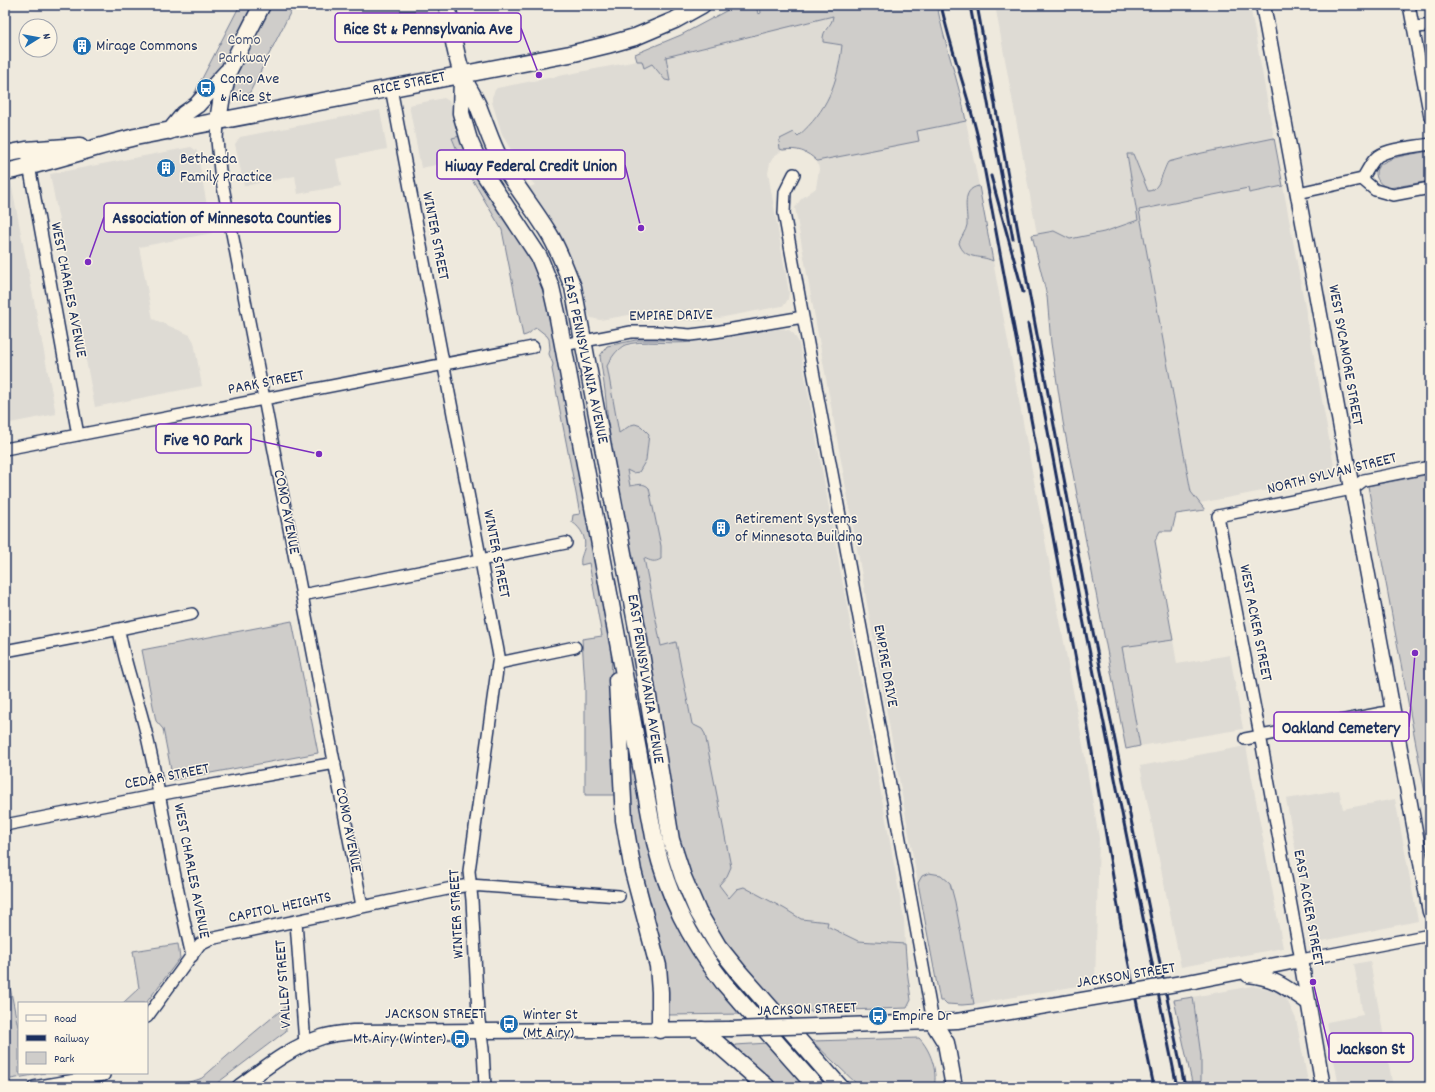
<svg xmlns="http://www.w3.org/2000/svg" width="1435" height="1092" font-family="Dekko,sans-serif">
<rect width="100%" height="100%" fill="#eee9dd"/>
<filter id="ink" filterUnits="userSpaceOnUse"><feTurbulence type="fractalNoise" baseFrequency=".025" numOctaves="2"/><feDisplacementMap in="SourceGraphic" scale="8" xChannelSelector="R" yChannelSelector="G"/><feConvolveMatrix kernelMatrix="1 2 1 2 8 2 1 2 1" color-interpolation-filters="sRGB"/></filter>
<g filter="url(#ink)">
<path fill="#dedbd4" d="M995,5h255l24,133 -72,15 -34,9 -4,5 -7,20 -5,4h-4l-15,-37h-6l11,66 -34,12 -34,7 -16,-8 -17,3z
M833,16l-1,5 -9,10 9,13 10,1 -4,29 -6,18 -15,24 -14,15 -6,5 -3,-4 -14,7 -1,2 1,8 3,1 -9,6 -4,7 -2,10 21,120 -1,6 -3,5 -3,2 -79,15h-12l-62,-6 -29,5 -9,-2 -5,-7 -12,-45 -8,-18 -40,-64 4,3 5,-2 -11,-12 -8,-14 -14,-25 -10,-32v-5l3,-7 2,-2 145,-28 10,4 13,16 5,1 -4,-24z
M444,98l5,3 11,35 -8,3 9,21 -40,8 -12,-63z
M380,110l7,39 -51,10 5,27 -43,8 -3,-18 -51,10 -9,-42 5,-7z
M966,121l13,65 -6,1 -7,40 -7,16 16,14 12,1 6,3 87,467 19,110 -4,145 -121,21 -19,-102 -33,-26 -4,7 -123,-675 6,-9 15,-11 3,-19 -2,-8 101,-20 -1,-10z
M191,147l6,4 15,82 -73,14 14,72 37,16 4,7 8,44 -107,21 -45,-233z
M11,182l45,232 -51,10v-241z
M1283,186l53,291 -136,26 -9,-11 -52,-283 109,-21 1,5z
M779,328l10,2 5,4 5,9 105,576 1,25 -47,-3 -31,-15v-4l-26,-3 -16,-10 -6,-3 -49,-7 -9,-11 -3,-3 9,-9 -25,-147 -10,-5 -16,-81 -15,3 -17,-88 12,4 5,-3 1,-4 -19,-71 -13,3 -3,-17 15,-3 4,-7 3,-21 -18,-14 -12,8 -12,-67 3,-6 8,-9 7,-5 21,-3 33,1 12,-2z
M1173,640l4,24 53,-9 13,74 -103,17 -19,-99z
M1246,746l37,202 -102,19 -41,-201z
M1339,790l4,19 52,-10 23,122 -105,22 -27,-144z
M1370,961l23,126h-54l-12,-65 36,-7 -9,-51z
M1252,986l17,3 10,4 8,7 9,19 13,68h-107l-1,-5v-26l-8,-59z"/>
<path fill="#cfcdca" stroke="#757e94" d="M240,5h54l-45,89 -56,2z
M737,5h19l2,9 3,-1 -1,-8h177c7,39 22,76 29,116l-49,10 2,10 -102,20c-10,-10 -20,-13 -34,-11l-3,-1 -1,-8 1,-2 14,-7 4,4c29,-25 40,-53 44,-91l-19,-3c-1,-15 9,-14 10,-26l-167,41 4,24 -5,-1 -13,-16 -8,4 -2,-7h-5l-2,-7 46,-19z
M460,136l69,116 16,40 66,352 4,151h-30v-109l-3,-47 20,-3 -13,-73 -8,2c-1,-7 1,-9 3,-16 3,-11 -3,-21 -12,-27l1,-7 7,-1 -28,-145 1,-5 -4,-10 1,-5 -1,-10 -2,-3 -10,-8c-6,1 -5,6 -14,8l-21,-106 -40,-68 -10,-24z
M1274,138l9,48 -34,7 -1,-5 -109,22 52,282 14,18 -29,4 -4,17h-12l-5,10 18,99 -51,7 18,99 -14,3 -63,-327 -12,-79 -4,-47 -15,-61 22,-4 16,8 34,-7 34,-12 -11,-66h6l15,37c12,0 14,-20 20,-29l34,-9z
M1430,151v30l-41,7c-5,-1 -10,-5 -12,-10 -9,-21 40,-24 53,-27z
M979,186l14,75c-14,-7 -28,0 -34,-18 2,-6 7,-12 8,-18 1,-14 -7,-36 12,-39z
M636,340h30l25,2c-19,3 -49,-3 -66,3 -8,4 -14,13 -18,21l12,67 12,-8 4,-1 6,2 8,8 -3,26 -7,12 -6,1 -6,-3 3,16c7,-1 14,-4 19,2l12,58v13c-7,4 -10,2 -17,-1l17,88 15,-4 16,82 10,5 3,5 26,133 -4,9 -8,9 10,13 8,-9 7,-2 41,22 16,10 27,3 -1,4 31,15 47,3 2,26 4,30 -4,8 -121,4c-28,-31 -58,-61 -78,-98 -14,-25 -23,-52 -30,-80l-68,-392 -5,-51 -5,-35 7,-10z
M1430,474v346l-62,-334z
M292,621l26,132 -145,27 -10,-51 -7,-8 -14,-71z
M628,735l23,116 92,163 -75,1 -1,-2 -35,-188z
M929,873l12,2 9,8 5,19 19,102 -12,1 -15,-1 -3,-3h-4l-22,-118 4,-7z
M178,944l2,14 -34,45h-23l16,-15 -6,-37z
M8,977l10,50h1v46h26l-40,7v-102z
M1193,997l8,59v26l1,5h-9l-19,-87z
M285,1007l1,24 -74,56h-35c8,-6 17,-5 25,-9l48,-42z
M919,1038c11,11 19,33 15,49h-74l-48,-46z
M769,1043l40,44h-32l-40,-36 -2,-6z"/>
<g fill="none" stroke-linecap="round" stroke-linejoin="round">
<defs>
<path id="minor" d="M1409,5l21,112
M1413,28l17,-3
M391,88l108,568 -30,215 3,29 6,113 5,36 2,38
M218,121l-1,19 3,31 142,735
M28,160l50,275
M794,174l-9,18 -1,21 19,104
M1362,179l13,11 18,5 37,-7
M1298,193l64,-14c5,-7 9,-18 16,-23 12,-8 37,-9 52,-12
M563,345l68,-13h26l33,3 25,-3 88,-15 91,489 39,216
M5,449l528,-102
M1430,467l-66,13 -12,9 -134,27 42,219 41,225 129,-25
M302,595l264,-52
M119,630c6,38 21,73 29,111 16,71 27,144 44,215
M5,651l95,-18 92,-19
M499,663l76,-16
M1245,739l148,-28
M5,825l168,-33 162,-29
M296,922l9,122
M147,1017l53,-73 10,-5 247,-52 13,-2 149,11
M34,1087l70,-12"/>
<path id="tertiary" d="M1263,5l167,907
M1248,975c28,3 37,12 59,27
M1194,981l107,-21 22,127
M847,1025l110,-4
M239,1087c26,-19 52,-40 83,-50 10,-3 20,-4 31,-5l377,-3"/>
<path id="secondary" d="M447,5c5,23 7,46 15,68 4,14 14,25 18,38 7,17 12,34 21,50 15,27 35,50 50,76 9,16 15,33 22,50l64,341 34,212 12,37 15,35 20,34 21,26 101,115
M462,77l-1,36 8,27 14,32 56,85 12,30 7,31 97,524c13,55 34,96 68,140l93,105
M218,121l3,-19 8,-32 33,-65
M170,131l14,-17 13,-9 30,-33
M5,154l21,-4 54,-4
M5,172c44,-9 86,-24 130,-35l435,-83 37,-9 28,-8 40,-17 27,-15
M617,680l7,140 9,51 25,95 2,26v38
M933,1022l13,21 8,44
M702,1030l65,57"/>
</defs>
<use href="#minor" stroke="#1b2f5e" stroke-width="14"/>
<use href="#tertiary" stroke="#1b2f5e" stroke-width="17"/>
<use href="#secondary" stroke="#1b2f5e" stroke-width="19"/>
<use href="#minor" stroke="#fcf5e5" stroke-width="11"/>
<use href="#tertiary" stroke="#fcf5e5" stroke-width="14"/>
<use href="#secondary" stroke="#fcf5e5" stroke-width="16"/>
<path stroke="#1b2f5e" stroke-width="3" d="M941,5c11,50 30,97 40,146l100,536 42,249 31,151
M970,5l43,234
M977,5l52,287 60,320 96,475
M991,176l32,116
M1028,324l54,290 95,473"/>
<defs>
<path id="tertiary-bridge" d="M957,1021l237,-40
M730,1029l117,-4"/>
</defs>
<use href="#tertiary-bridge" stroke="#1b2f5e" stroke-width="17" stroke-linecap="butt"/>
<use href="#tertiary-bridge" stroke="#fcf5e5" stroke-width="14"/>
</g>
</g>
<defs>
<symbol id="building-disc" viewBox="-11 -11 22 22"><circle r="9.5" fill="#1f6fb2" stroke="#fcf5e5"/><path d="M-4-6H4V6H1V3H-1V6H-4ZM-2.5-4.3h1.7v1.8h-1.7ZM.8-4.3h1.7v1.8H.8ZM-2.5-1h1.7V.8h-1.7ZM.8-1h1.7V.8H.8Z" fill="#fff"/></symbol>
<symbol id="bus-disc" viewBox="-11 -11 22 22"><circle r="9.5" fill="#1f6fb2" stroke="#fcf5e5"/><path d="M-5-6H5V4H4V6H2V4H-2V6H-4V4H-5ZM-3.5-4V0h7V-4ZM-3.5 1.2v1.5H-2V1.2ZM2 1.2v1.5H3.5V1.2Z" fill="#fff"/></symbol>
</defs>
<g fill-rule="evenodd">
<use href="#building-disc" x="71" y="35" width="22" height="22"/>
<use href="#bus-disc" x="195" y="77" width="22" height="22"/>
<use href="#building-disc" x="155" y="157" width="22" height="22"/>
<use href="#building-disc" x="710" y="517" width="22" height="22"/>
<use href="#bus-disc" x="867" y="1005" width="22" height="22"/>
<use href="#bus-disc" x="498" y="1013" width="22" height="22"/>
<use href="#bus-disc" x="449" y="1028" width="22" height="22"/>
</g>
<g text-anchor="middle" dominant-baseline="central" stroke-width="3" stroke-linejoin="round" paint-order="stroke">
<g font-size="16" fill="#485679" stroke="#fcf5e5">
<text x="244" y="40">Como<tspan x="244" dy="18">Parkway</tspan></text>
</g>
<g font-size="16" fill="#1b2f5e" stroke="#fcf5e5" text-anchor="start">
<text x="96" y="46">Mirage Commons</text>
<text x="220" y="79">Como Ave<tspan x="220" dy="18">&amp; Rice St</tspan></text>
<text x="180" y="159">Bethesda<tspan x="180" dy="18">Family Practice</tspan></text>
<text x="735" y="519">Retirement Systems<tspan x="735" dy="18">of Minnesota Building</tspan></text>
<text x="523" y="1015">Winter St<tspan x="523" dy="18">(Mt Airy)</tspan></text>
<text x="892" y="1016">Empire Dr</text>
<text x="446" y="1039" text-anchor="end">Mt Airy (Winter)</text>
</g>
<g font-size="16" fill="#1b2f5e" stroke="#fcf5e5">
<text transform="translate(409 84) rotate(-11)">RICE STREET</text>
<text transform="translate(435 236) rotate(79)">WINTER STREET</text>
<text transform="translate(68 290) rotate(79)">WEST CHARLES AVENUE</text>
<text transform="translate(671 316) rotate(-1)">EMPIRE DRIVE</text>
<text transform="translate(1345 355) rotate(80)">WEST SYCAMORE STREET</text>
<text transform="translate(585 360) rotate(78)">EAST PENNSYLVANIA AVENUE</text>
<text transform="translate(266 383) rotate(-11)">PARK STREET</text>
<text transform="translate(1332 474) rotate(-14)">NORTH SYLVAN STREET</text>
<text transform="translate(286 512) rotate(79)">COMO AVENUE</text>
<text transform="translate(496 554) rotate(79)">WINTER STREET</text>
<text transform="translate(1255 623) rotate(79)">WEST ACKER STREET</text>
<text transform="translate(885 666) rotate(80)">EMPIRE DRIVE</text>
<text transform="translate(645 679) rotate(81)">EAST PENNSYLVANIA AVENUE</text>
<text transform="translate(167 777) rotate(-11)">CEDAR STREET</text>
<text transform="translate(348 830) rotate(79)">COMO AVENUE</text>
<text transform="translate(191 871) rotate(79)">WEST CHARLES AVENUE</text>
<text transform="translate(280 908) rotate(-12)">CAPITOL HEIGHTS</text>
<text transform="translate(1308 908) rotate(80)">EAST ACKER STREET</text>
<text transform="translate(457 914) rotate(-93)">WINTER STREET</text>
<text transform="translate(1126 976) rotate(-9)">JACKSON STREET</text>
<text transform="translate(284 984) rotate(-94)">VALLEY STREET</text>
<text transform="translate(807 1010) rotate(-2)">JACKSON STREET</text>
<text x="435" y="1014">JACKSON STREET</text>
</g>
</g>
<path fill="none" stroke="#7b2cbf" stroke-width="1.5" d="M539 75L521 28M641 228L625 165M88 262L104 217M319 454L251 439M1415 653L1409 727M1313 982L1329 1048"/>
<g fill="#7b2cbf" stroke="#fcf5e5" stroke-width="1.5">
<circle cx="539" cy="75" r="4"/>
<circle cx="641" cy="228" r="4"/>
<circle cx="88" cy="262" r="4"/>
<circle cx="319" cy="454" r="4"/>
<circle cx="1415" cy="653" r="4"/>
<circle cx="1313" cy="982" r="4"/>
</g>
<g fill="#fcf5e5" stroke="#7b2cbf" stroke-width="1.5">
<rect x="335" y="13" width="186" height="29" rx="4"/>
<rect x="437" y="150" width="188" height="29" rx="4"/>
<rect x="104" y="203" width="236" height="29" rx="4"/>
<rect x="156" y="424" width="95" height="29" rx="4"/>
<rect x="1274" y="712" width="135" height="29" rx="4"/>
<rect x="1329" y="1033" width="84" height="29" rx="4"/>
</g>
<g font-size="17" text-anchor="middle" font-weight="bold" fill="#1b2f5e">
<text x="428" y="34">Rice St &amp; Pennsylvania Ave</text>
<text x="531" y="171">Hiway Federal Credit Union</text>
<text x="222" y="223">Association of Minnesota Counties</text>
<text x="203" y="445">Five 90 Park</text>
<text x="1341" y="733">Oakland Cemetery</text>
<text x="1371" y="1054">Jackson St</text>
</g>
<rect width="1435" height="1092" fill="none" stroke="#fcf5e5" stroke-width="20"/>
<rect x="10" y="10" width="1415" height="1072" fill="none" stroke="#1b2f5e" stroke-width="1.5" filter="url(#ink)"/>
<rect x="18" y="1002" width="130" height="72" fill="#fcf5e5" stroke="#a2a6af"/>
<rect x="26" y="1015" width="20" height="6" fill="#fcf5e5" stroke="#a2a6af"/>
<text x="54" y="1022" font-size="12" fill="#1b2f5e">Road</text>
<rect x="26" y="1035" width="20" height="6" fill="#1b2f5e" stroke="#a2a6af"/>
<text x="54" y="1042" font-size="12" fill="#1b2f5e">Railway</text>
<rect x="26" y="1052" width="20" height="12" fill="#cfcdca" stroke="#a2a6af"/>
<text x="54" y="1062" font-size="12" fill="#1b2f5e">Park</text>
<g transform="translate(38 38) rotate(79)"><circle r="19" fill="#fcf5e5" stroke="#a2a6af"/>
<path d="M0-3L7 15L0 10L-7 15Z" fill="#1f6fb2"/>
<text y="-6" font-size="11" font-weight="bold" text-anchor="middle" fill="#1b2f5e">N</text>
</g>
</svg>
